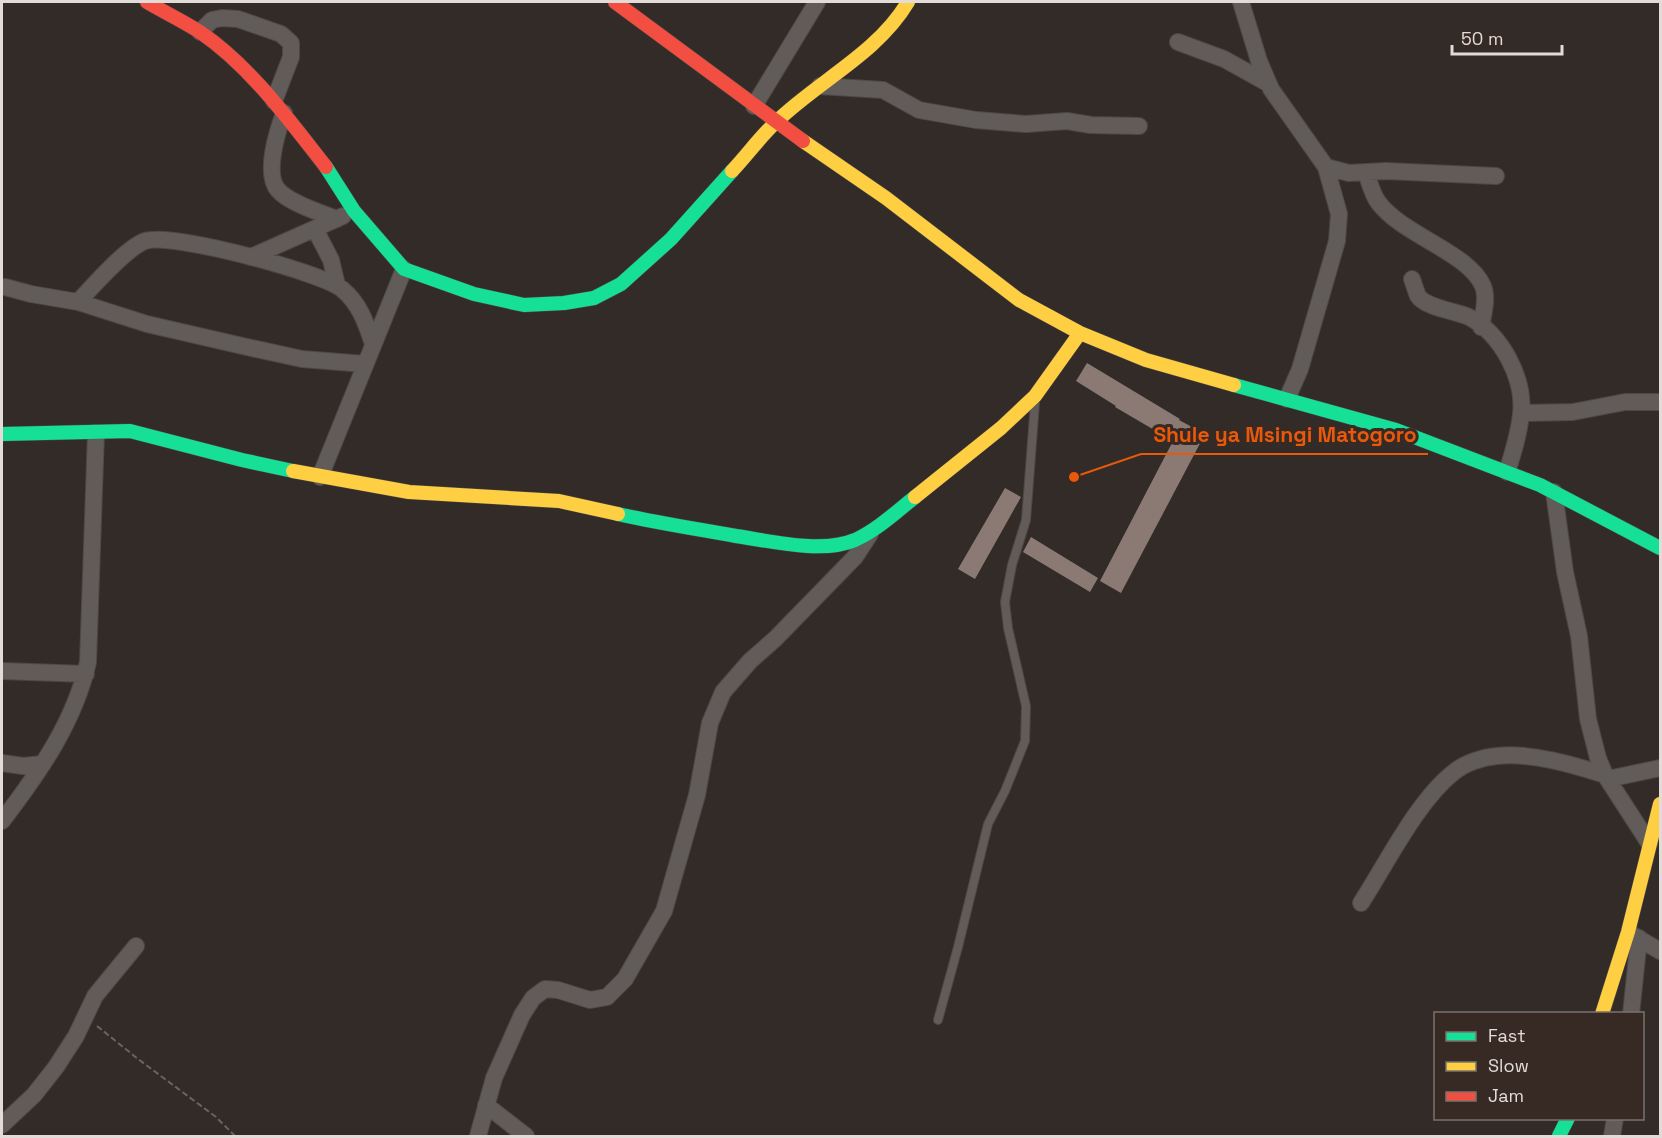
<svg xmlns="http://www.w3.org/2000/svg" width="1662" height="1138" font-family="'Space Grotesk',sans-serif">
<rect width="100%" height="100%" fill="#332b28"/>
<path fill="#8a7a73" d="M1087,363l93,56 -1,1 26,14 -84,159 -21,-12 73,-140 -58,-34 1,-1 -40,-25z
M1005,488l16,9 -46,82 -17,-10z
M1031,537l67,41 -8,14 -67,-40z"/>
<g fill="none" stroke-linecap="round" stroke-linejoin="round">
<defs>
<path id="lane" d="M938,1020l20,-73 30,-123 17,-33 20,-50 1,-35 -18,-78 -3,-26 7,-37 14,-45 9,-117"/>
<path id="street" d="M1241,2l18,59 12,28 55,78 13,47 -2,27 -37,128 -13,30
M200,32l12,-12 10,-2 16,1 43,15 10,9v14l-17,44
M1178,42l46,17 45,25
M820,86l63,4 36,20 57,10 50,4 41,-3 24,4 48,1
M754,106l63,-104
M284,113c-7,19 -20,61 -6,77 11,13 43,23 59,29
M1326,167l23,6 37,-2 110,5
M1366,172c3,9 6,22 12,30 24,33 90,50 105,84 5,12 0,29 -2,41
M315,229l16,31 6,25
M251,257l92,-41
M1412,279c2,5 4,13 6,17 8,12 38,15 51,21 32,17 56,61 52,97 -2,20 -8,39 -14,58
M5,287l26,7 47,8 69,22 100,23 55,12 63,5
M78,302c15,-16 48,-54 67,-61 26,-9 175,31 197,48 18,15 24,34 31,55
M1521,413l52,-1 52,-10h35
M320,477l84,-208
M1554,492l11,80 14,64 9,83 10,39 7,17 44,68
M2,671l84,3
M2,763l21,3 20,-2
M1608,779l52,-11
M2,821c37,-48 73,-100 86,-159l8,-229
M1361,903c26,-40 56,-102 93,-131 11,-9 29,-15 43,-16 33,-4 77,9 108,19
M1631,934l29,17
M1631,1014l8,-76
M486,1105l40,31
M2,1125l32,-30 22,-28 20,-31 19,-40 41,-50
M478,1136l16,-58 28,-63 11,-17 12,-9 13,1 32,10 17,-3 18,-18 39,-68 33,-116 13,-72 13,-31 27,-31 25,-22 80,-82 15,-23
M1612,1136l3,-18"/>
<path id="fast" d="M326,167l28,44 50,58 70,25 50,11 40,-2 30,-5 27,-14 50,-45 61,-68
M1234,385l162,45 144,55 120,63
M2,434l128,-3 112,29 51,11
M618,514c39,9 79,15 118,22 35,5 86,18 119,4 22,-10 41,-28 60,-43
M1559,1136l9,-18"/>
<path id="slow" d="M803,141l83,57 133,102 61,33 66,27 88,25
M732,171c15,-16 28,-34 44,-49 42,-41 101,-68 132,-120
M293,471l116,21 150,9 59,13
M915,497l86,-69 34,-32 45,-63
M1602,1014l26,-82 32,-128"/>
<path id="jam" d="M147,2c17,10 36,19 53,30 50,34 89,88 126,135
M615,2l188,139"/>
</defs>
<use href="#lane" stroke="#4e4845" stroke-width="10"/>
<use href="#street" stroke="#4e4845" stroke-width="18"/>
<use href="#fast" stroke="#4e4845" stroke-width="15"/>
<use href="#slow" stroke="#4e4845" stroke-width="15"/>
<use href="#jam" stroke="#4e4845" stroke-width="15"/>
<path stroke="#696462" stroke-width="2" stroke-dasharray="6 3" stroke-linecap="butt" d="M97,1026l41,33 78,58 19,19"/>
<use href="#lane" stroke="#615c59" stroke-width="8"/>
<use href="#street" stroke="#615c59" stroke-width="16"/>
<use href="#fast" stroke="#16e098" stroke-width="14"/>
<use href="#slow" stroke="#ffcf43" stroke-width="14"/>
<use href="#jam" stroke="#f24e42" stroke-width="14"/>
</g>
<path fill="none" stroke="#e8590c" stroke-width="2" d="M1074 477L1141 454H1428"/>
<circle fill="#e8590c" stroke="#372a24" stroke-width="2" cx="1074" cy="477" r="6"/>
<g font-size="21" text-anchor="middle" font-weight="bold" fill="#e8590c" stroke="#372a24" stroke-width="6" stroke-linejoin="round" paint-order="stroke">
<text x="1285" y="442">Shule ya Msingi Matogoro</text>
</g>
<rect width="1662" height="1138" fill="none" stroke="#e3dbd7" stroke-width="6"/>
<rect x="1434" y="1012" width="210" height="108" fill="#372a24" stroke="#7c716c" stroke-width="1.5"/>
<rect x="1446" y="1032" width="30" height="9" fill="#16e098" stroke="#7c716c" stroke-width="1.5"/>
<text x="1488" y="1042" font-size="18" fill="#e3dbd7">Fast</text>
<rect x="1446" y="1062" width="30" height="9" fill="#ffcf43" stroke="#7c716c" stroke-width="1.5"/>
<text x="1488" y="1072" font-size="18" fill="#e3dbd7">Slow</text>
<rect x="1446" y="1092" width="30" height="9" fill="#f24e42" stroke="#7c716c" stroke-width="1.5"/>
<text x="1488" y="1102" font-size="18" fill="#e3dbd7">Jam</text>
<path d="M1452 45v9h110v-9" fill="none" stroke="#e3dbd7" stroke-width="3"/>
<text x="1461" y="45" font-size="18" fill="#e3dbd7" stroke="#372a24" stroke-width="4.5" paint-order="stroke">50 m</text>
</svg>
